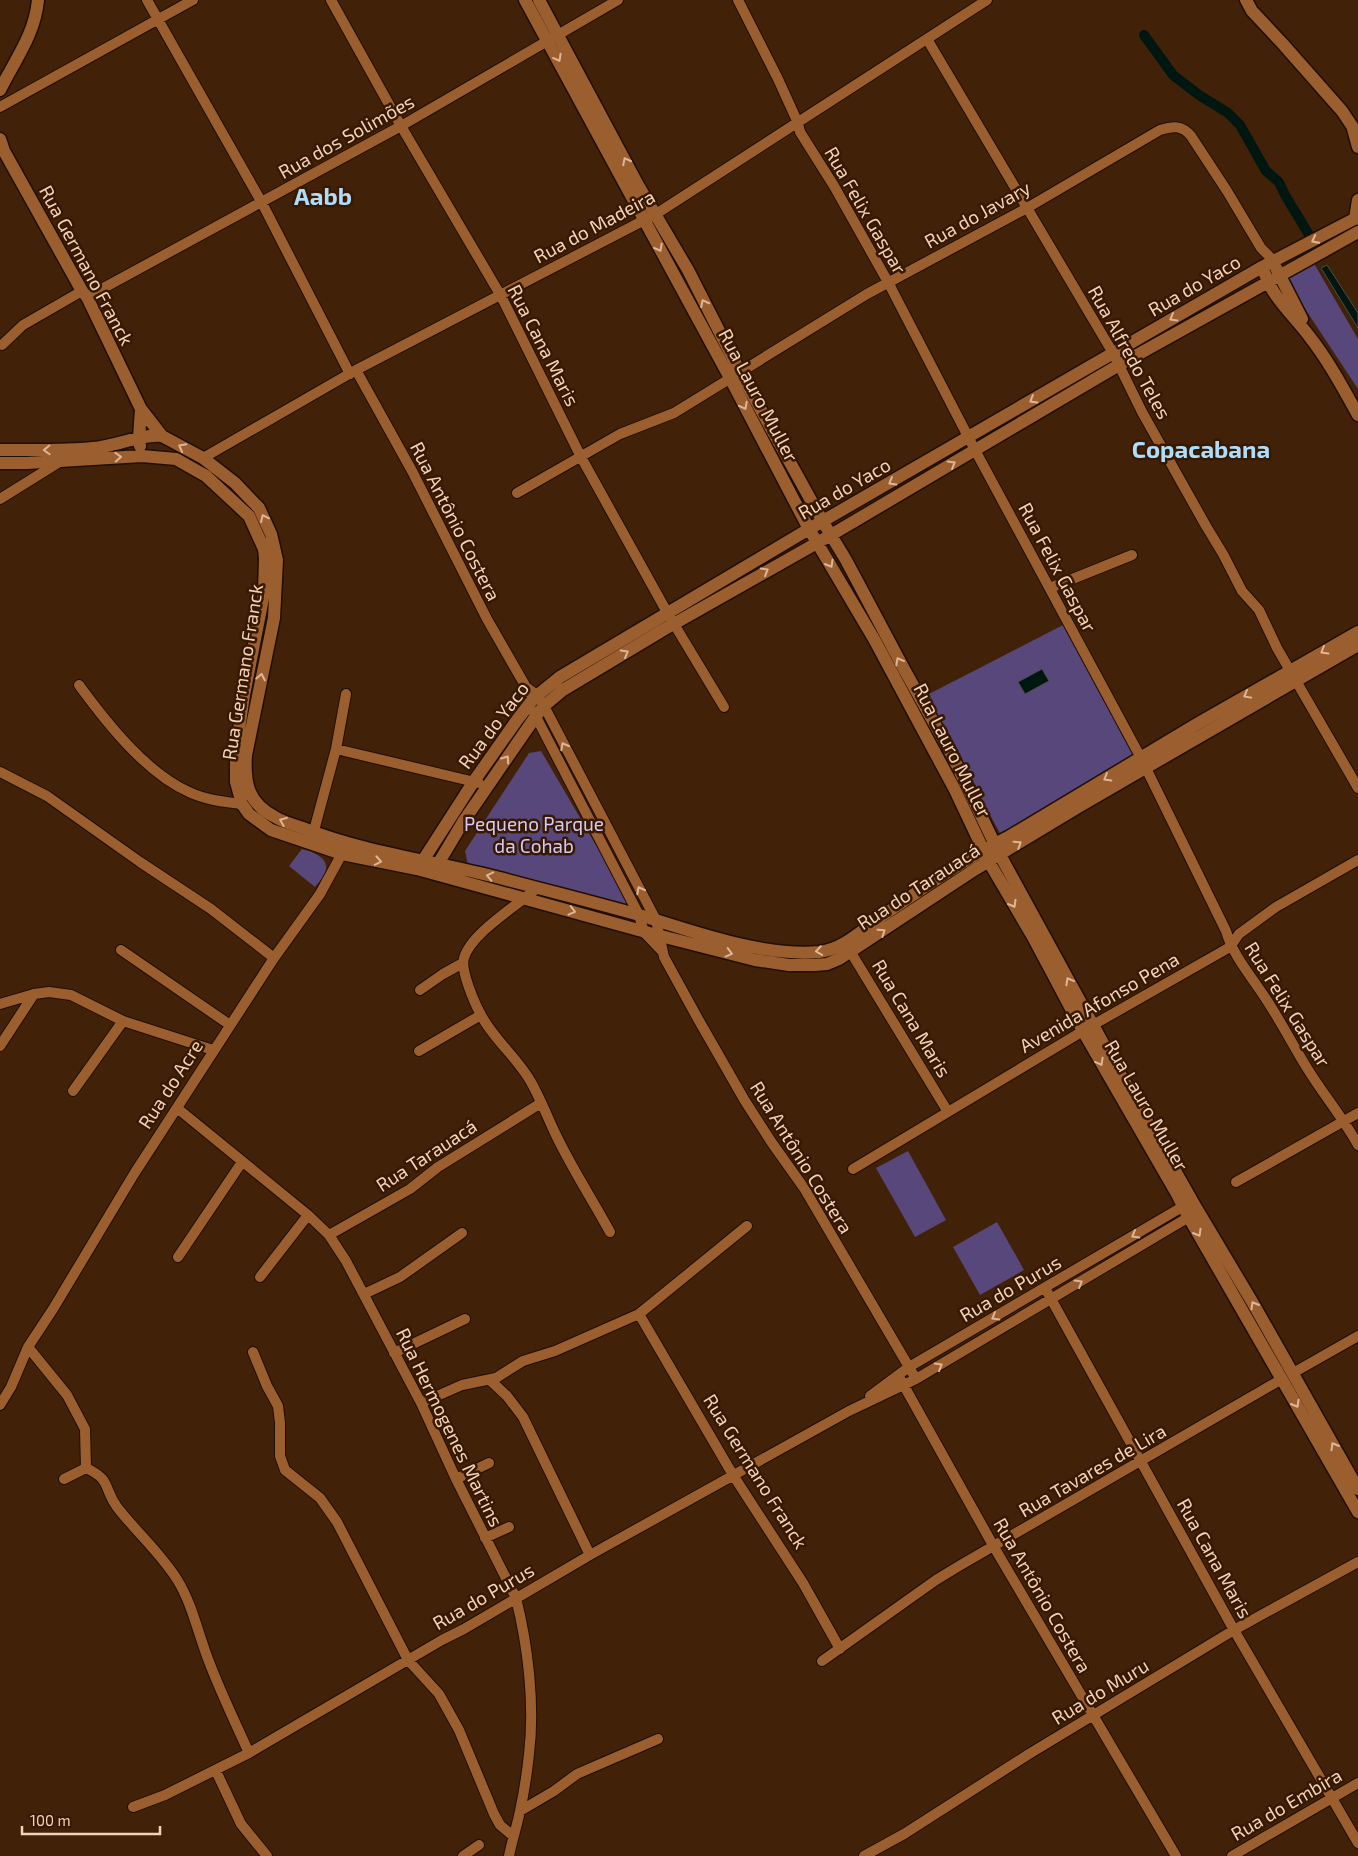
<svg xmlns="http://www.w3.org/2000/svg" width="1358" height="1856" font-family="'Exo 2',sans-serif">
<rect width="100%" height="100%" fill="#412208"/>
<path fill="#57477a" d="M1312,260l46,79v50l-74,-112z
M1063,625l74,136 -135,76 -77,-141z
M541,751l86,147 -1,10 -158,-43 -3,-14 64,-98z
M302,849c9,2 26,8 24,20 0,6 -8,14 -11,18l-26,-21z
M908,1151l38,69 -31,17 -39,-69z
M997,1222l27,48 -44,25 -27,-48z"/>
<path fill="#001611" stroke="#494e44" d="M1327,265l31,48v15l-37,-60z
M1042,669l7,12 -24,13 -7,-12z"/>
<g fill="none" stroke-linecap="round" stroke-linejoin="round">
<path stroke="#001611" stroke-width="10" d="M1144,35l29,40 26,20 29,18 12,12 26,46 13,11 6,13 23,38"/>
<defs>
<path id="street" d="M147,0l115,203 88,171
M331,0l70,126 100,170 80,161 87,157 56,93
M738,0l40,79 20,44 2,9 34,54 54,96 87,168 166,308 85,173c7,25 26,46 40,68 15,23 27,46 41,69 16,26 36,50 51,77
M927,39l186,314 29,59 64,114 17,28 19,37 17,19 18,38 81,140
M0,107l193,-107
M87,297l314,-171 217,-126
M2,345l21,-20 59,-34
M356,370l56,101 75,148 39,68 1,5
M203,458l153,-88 300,-156 331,-214
M517,493l103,-59 54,-21 193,-119 160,-86 133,-78c13,-4 22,-5 31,6l36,55 34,57 13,13
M0,499l61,-38
M1050,588l82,-33
M79,685c27,37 67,88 110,107 17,8 35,10 53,12
M526,687l11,8 7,11 112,214 8,37 34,62 47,82 27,42 32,45 112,191
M533,711l106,204 5,17 18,19
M336,749l143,34
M0,772l47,24 93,66 71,47 63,49
M312,838l24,-89 10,-55
M537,888c-19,17 -66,45 -73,70 -4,12 11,46 17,57 13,25 36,42 50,67 9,16 16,34 24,51 16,34 37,66 55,99
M847,946l101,166
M121,950l109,75
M420,990l23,-16 20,-11
M0,1004l34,-10 15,-2 22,3 52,26 90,29
M0,1046l34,-52
M419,1051l62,-36
M73,1091l50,-70
M177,1108l131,107 21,20 17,26 75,142 35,76 60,119c12,48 19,107 13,156 -2,19 -5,39 -9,57 -3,15 -8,30 -11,45
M853,1169l240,-144 137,-78 9,-13 37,-27 82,-47
M1236,1182l122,-69
M329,1235l81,-46 28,-22 103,-64
M178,1257l64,-95
M260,1277l48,-62
M1045,1288l189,342 124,213
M364,1294l36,-17 62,-44
M639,1314l94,161 70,108 37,66
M28,1347l39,48 18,34 1,39 -22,11
M253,1352l14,34 11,20 2,17v33l5,14 35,28 17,24 71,138 31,34 20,36 35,84 6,11 13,11
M394,1353l71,-34
M1293,1373l65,-37
M898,1375l96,172 182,309
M490,1380l17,16 16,21 67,138
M870,1396l39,-29 280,-164
M421,1403l41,-18 34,-7 27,-17 32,-10 84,-37 108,-88
M0,1405l11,-18 17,-40 25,-38 81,-135 140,-216 46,-64 25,-46
M86,1468c26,12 17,20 31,39 20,26 44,46 61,74 14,23 20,52 30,78 12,32 27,63 41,94
M456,1479l33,-16
M485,1538l24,-11
M822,1661l114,-81 23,-14 323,-187
M216,1771l25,53 26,32
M133,1807l32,-12 84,-42 193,-113 22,-11 126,-74 259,-144 67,-32 278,-165
M520,1811l34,-20 23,-17 81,-35
M463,1856l16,-11
M864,1856l40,-22 125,-80 205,-124 124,-68
M1232,1856l126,-73"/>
<path id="secondary" d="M525,0l205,378 79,151 65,110 81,151 34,72 44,75 50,94 94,163 11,22 170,296
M539,0l99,185 50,85 52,102 83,150 23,38 58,109 48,86 48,100 116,212 79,139 59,99 104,184
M1246,0l6,11 30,32 60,68 16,24
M0,90c15,-30 35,-56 38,-90
M1353,129l5,18
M0,139l4,12 78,140 5,6 54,112 21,27 41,22 32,25 24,25 12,26 6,26 -3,58 -28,137c-2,28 2,48 29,62 8,5 19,8 28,11 63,25 131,33 197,50 48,13 97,25 146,39 51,16 119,40 173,35 26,-3 45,-24 66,-38 41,-28 81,-56 125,-78l187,-112 161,-92
M1355,219l3,-19
M1276,268l26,51
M1265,274c8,24 29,42 44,62 19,24 34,52 49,79
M140,446l-1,-8 2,-29
M0,450c31,0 63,1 93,-2 20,-1 52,-15 69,-12
M0,463h27l115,-7 34,3 30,17 43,40 15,33 1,9 -1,35 -20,102 -8,55v32l6,22 7,10 22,16 71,24 75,15 236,65 102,26 34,5h26l12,-1 12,-5 135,-89 104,-63 280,-162
M420,865l54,-84 43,-61 17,-22 26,-21 249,-148 453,-262 96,-50
M435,869l28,-47 73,-106 8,-10 19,-16 100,-60 168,-95 288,-170 239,-133"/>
</defs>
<use href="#street" stroke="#210e02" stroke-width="12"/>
<use href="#secondary" stroke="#210e02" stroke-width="15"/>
<use href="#street" stroke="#9b5f2f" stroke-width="10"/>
<use href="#secondary" stroke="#9b5f2f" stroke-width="12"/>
</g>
<defs><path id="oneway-chevron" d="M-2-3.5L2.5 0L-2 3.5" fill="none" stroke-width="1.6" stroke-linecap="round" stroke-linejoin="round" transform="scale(1.25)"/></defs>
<g stroke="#deb597">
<use href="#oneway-chevron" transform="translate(558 58) rotate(61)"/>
<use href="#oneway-chevron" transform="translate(626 161) rotate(-117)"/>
<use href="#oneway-chevron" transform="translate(1315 240) rotate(153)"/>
<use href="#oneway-chevron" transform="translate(659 248) rotate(61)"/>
<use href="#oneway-chevron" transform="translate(704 303) rotate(-117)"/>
<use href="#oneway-chevron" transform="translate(1173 318) rotate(150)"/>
<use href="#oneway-chevron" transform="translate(1033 400) rotate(149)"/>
<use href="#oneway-chevron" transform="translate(744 406) rotate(62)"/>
<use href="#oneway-chevron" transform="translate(182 447) rotate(-152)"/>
<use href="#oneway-chevron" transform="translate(47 450) rotate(178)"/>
<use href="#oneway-chevron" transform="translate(118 457) rotate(-3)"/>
<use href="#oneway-chevron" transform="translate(952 464) rotate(-30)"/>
<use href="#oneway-chevron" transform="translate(892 482) rotate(150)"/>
<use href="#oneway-chevron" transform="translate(264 518) rotate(-115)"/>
<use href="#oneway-chevron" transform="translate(830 564) rotate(60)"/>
<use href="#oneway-chevron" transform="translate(765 571) rotate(-30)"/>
<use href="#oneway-chevron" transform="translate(1324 651) rotate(150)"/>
<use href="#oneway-chevron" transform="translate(625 653) rotate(-30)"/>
<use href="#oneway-chevron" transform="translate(899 661) rotate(-118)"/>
<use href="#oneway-chevron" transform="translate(261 677) rotate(-79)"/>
<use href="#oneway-chevron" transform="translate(1247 695) rotate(151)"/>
<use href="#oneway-chevron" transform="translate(564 746) rotate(-118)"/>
<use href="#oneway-chevron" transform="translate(506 759) rotate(-55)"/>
<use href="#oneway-chevron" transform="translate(1107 778) rotate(150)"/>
<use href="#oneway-chevron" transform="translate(283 821) rotate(-158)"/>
<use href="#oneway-chevron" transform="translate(1018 844) rotate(-33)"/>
<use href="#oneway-chevron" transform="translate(378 861) rotate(11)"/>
<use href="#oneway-chevron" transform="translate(490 876) rotate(-167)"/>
<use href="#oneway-chevron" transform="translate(640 890) rotate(-118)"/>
<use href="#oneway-chevron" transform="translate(1013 904) rotate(60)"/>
<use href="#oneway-chevron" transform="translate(572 911) rotate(15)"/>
<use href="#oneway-chevron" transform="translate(882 932) rotate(-34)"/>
<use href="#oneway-chevron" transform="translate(819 951) rotate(172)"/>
<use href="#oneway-chevron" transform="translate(729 953) rotate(15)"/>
<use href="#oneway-chevron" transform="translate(1069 981) rotate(-119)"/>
<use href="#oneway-chevron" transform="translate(1100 1062) rotate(61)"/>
<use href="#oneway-chevron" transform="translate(1198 1233) rotate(60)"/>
<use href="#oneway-chevron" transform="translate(1135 1235) rotate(150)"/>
<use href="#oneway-chevron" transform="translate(1079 1283) rotate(-31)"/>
<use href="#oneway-chevron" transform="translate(1254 1305) rotate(-120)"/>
<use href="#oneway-chevron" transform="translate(995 1317) rotate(150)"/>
<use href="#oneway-chevron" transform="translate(939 1366) rotate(-30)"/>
<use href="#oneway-chevron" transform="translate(1296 1404) rotate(60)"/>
<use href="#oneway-chevron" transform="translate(1334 1446) rotate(-120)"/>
</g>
<g text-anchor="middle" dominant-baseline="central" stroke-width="5" stroke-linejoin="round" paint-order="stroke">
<g font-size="19" fill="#f4d2ba" stroke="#371900">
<text transform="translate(346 136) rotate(-29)">Rua dos Solimões</text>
<text transform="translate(866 210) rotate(60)">Rua Felix Gaspar</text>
<text transform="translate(977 214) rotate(-29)">Rua do Javary</text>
<text transform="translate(594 226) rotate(-28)">Rua do Madeira</text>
<text transform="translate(87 265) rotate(62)">Rua Germano Franck</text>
<text transform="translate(1194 285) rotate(-30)">Rua do Yaco</text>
<text transform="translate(544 345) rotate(63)">Rua Cana Maris</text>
<text transform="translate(1130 352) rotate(61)">Rua Alfredo Teles</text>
<text transform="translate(759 395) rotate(62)">Rua Lauro Muller</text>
<text transform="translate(844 488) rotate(-30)">Rua do Yaco</text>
<text transform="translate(456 521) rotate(63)">Rua Antônio Costera</text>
<text transform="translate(1058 567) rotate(62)">Rua Felix Gaspar</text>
<text transform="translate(242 672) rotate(-81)">Rua Germano Franck</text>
<text transform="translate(493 725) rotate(-53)">Rua do Yaco</text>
<text transform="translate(953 750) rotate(63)">Rua Lauro Muller</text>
<text transform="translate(918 886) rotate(-33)">Rua do Tarauacá</text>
<text transform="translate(1099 1002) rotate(-30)">Avenida Afonso Pena</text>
<text transform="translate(1288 1004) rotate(58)">Rua Felix Gaspar</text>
<text transform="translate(912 1018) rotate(59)">Rua Cana Maris</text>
<text transform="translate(170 1084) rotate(-57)">Rua do Acre</text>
<text transform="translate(1147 1105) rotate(60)">Rua Lauro Muller</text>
<text transform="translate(426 1155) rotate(-33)">Rua Tarauacá</text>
<text transform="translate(802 1157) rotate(58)">Rua Antônio Costera</text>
<text transform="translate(1010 1288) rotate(-30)">Rua do Purus</text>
<text transform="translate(450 1427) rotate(64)">Rua Hermogenes Martins</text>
<text transform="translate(1092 1470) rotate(-30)">Rua Tavares de Lira</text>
<text transform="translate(756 1471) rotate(58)">Rua Germano Franck</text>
<text transform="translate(1215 1558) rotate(61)">Rua Cana Maris</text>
<text transform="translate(1043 1595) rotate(60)">Rua Antônio Costera</text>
<text transform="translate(483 1596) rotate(-30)">Rua do Purus</text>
<text transform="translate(1100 1691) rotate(-31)">Rua do Muru</text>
<text transform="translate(1286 1804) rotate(-30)">Rua do Embira</text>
</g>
<g font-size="19" fill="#d5c8fb" stroke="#371900">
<text x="534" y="823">Pequeno Parque<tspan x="534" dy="22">da Cohab</tspan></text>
</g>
<g font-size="24" font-weight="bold" fill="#b1dcf9" stroke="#371900">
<text x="323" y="195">Aabb</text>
<text x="1201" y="448">Copacabana</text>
</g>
</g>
<path d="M22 1826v8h138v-8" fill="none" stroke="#f4d2ba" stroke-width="2.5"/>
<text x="30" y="1826" font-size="15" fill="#f4d2ba" stroke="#371900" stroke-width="4" paint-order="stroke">100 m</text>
</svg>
